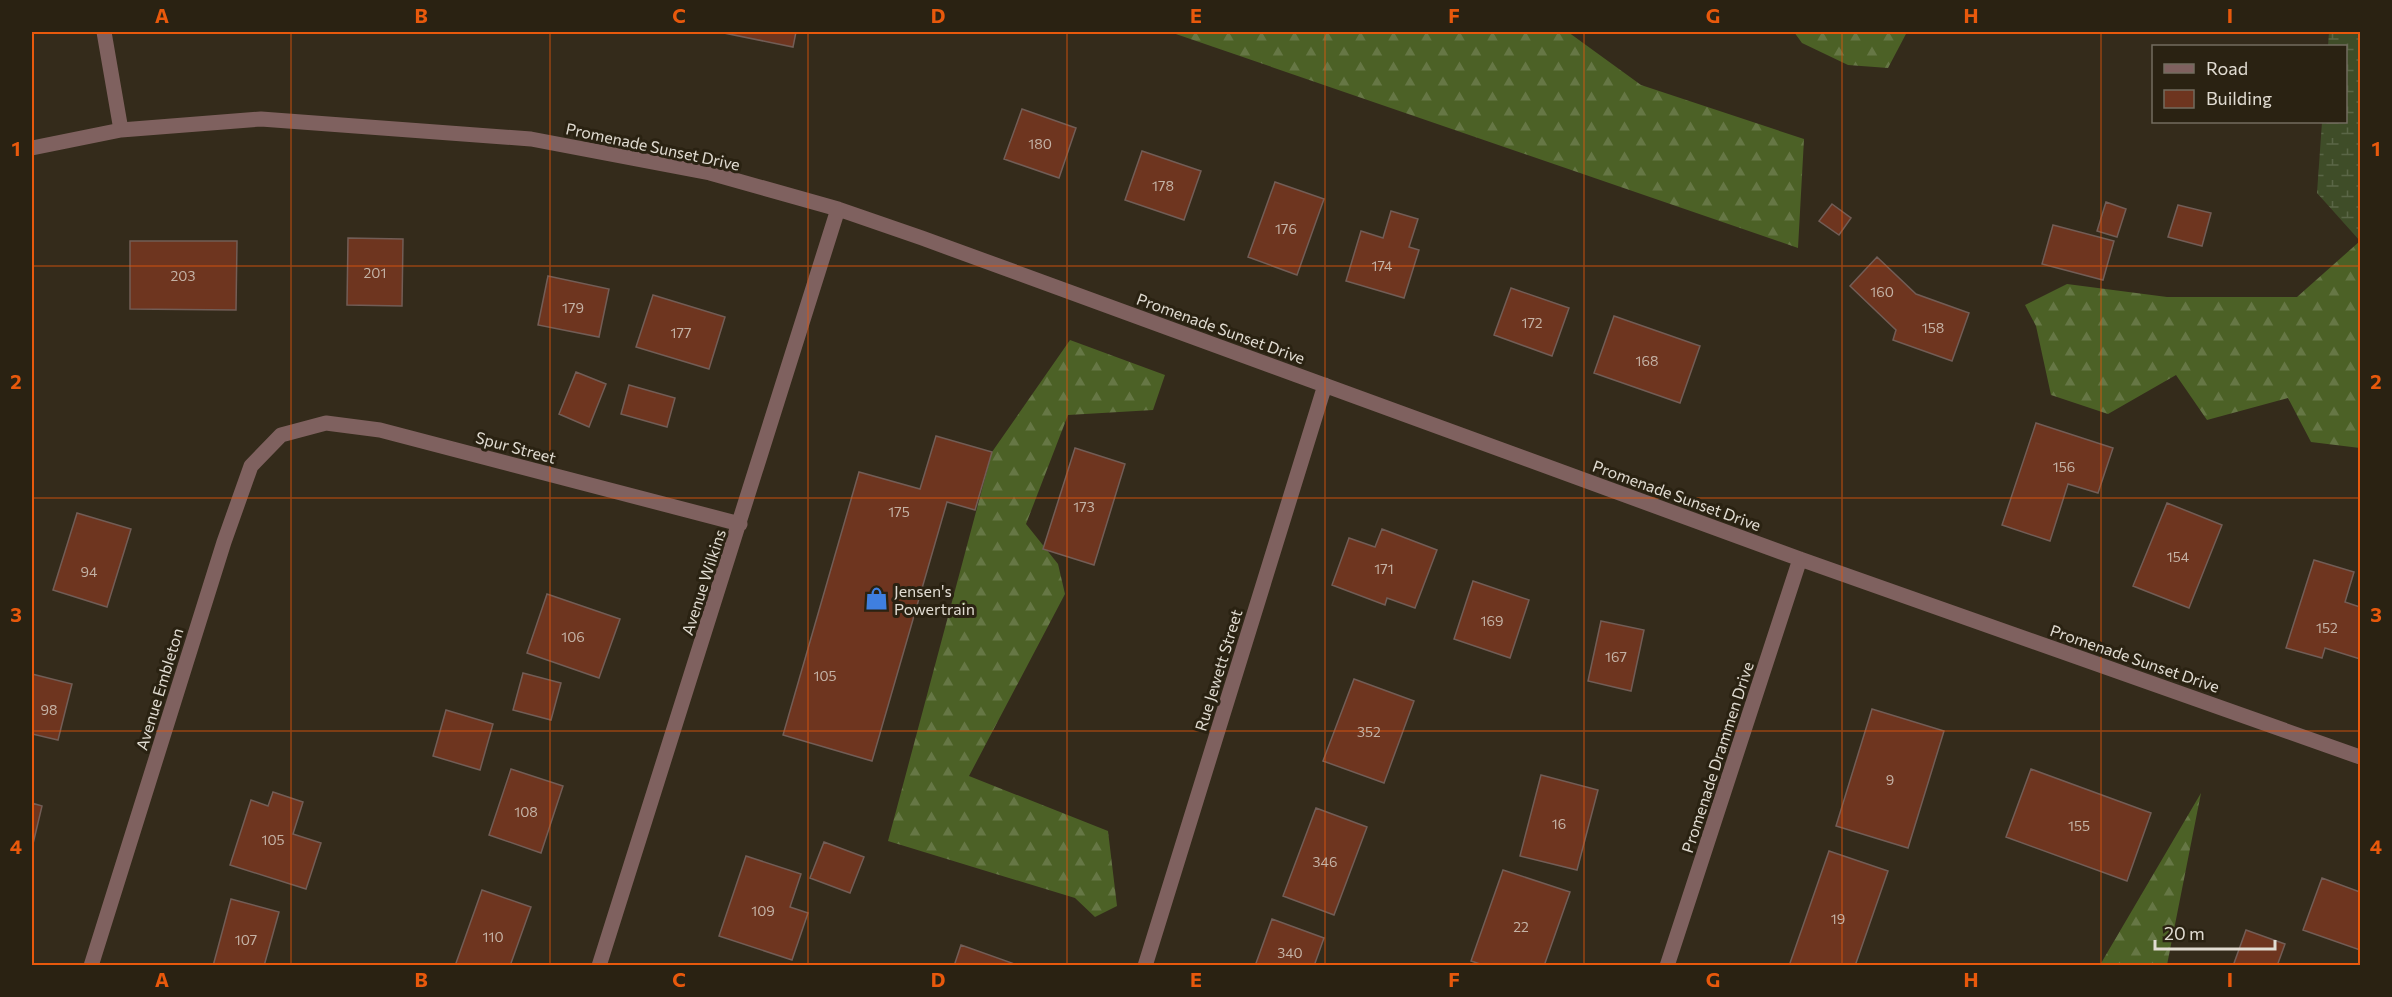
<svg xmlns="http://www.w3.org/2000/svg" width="2392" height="997" font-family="Commissioner,sans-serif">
<defs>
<pattern id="forest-firs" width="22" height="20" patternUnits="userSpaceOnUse" patternTransform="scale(1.5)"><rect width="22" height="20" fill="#4c6126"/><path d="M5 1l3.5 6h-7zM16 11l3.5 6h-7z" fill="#667745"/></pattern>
<pattern id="wetland-marsh" width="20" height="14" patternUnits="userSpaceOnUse" patternTransform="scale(1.5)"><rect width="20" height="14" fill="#3f4d28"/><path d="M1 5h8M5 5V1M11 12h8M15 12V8" fill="none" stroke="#5a6646"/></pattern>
</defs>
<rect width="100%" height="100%" fill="#342b1b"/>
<path fill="url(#forest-firs)" d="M1170,32h398l73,53 163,54 -6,109z
M1794,32h113l-19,36 -40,-3 -46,-22z
M2360,241v207l-49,-6 -23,-44 -81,22 -31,-45 -68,39 -57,-19 -15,-69 -11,-21 42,-21 100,13h130z
M1070,340l95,35 -12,35 -85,5 -42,109 32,40 7,30 -96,182 139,55 9,75 -22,11 -20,-19 -187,-57 104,-389z
M2201,793l-34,172h-67z"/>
<path fill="url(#wetland-marsh)" d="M2329,32h31v209l-43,-48 5,-71h24v-76h-18z"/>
<path fill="#6e351f" stroke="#725d56" stroke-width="1.5" d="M719,32h77l-3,15z
M1022,109l54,19 -17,50 -55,-19z
M1142,151l59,20 -17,49 -59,-20z
M1275,182l49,17 -27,76 -49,-18z
M2106,202l20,7 -9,28 -20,-6z
M1832,204l19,14 -12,17 -20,-14z
M2178,205l33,8 -9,33 -34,-9z
M1391,211l27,8 -9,28 10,3 -15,48 -58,-17 15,-50 22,7z
M2053,225l61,16 -11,39 -61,-16z
M348,238l55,1 -1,67 -55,-1z
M130,241h107l-1,69 -106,-1z
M1877,257l39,37 53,19 -17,48 -59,-21 3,-10 -46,-44z
M548,276l61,13 -10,48 -61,-12z
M1511,288l58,20 -17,48 -58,-21z
M653,295l72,22 -16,52 -73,-22z
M1614,316l86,30 -20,57 -86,-30z
M576,372l30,12 -17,43 -30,-13z
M629,385l46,13 -8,29 -46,-13z
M2036,423l77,25 -15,45 -30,-9 -18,57 -48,-16z
M936,436l56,16 -17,58 -28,-8 -75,259 -89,-26 76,-263 61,17z
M1075,448l50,16 -31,101 -51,-16z
M2167,503l55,22 -33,83 -56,-22z
M77,513l54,16 -24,78 -54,-17z
M1382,529l55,21 -22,58 -28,-10 -2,7 -53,-20 17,-47 26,9z
M2314,560l40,12 -9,30 15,5v52l-35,-11 -3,10 -36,-10z
M1473,581l56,19 -19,58 -56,-19z
M547,594l73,25 -21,59 -72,-25z
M1601,621l43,9 -13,61 -43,-10z
M523,673l38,10 -10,37 -38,-10z
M32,674l40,10 -14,56 -26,-6z
M1354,679l60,22 -30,82 -61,-22z
M1872,709l72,22 -36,117 -72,-22z
M446,710l47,14 -13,46 -47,-14z
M511,769l52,17 -22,67 -52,-18z
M2031,769l120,44 -24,68 -121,-44z
M1541,775l57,15 -21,80 -57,-14z
M273,792l30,10 -10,32 28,9 -15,46 -76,-24 21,-65 17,6z
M32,803l10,3 -10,42z
M1316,808l51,19 -33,88 -51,-19z
M824,842l40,15 -14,36 -40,-15z
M1829,851l59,20 -33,95h-66z
M746,856l55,18 -11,33 18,6 -16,47 -73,-24z
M1503,870l67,22 -26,74h-58l-15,-5z
M2322,878l38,14v58l-57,-20z
M482,890l49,17 -21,59h-55z
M231,899l48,13 -15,54h-51z
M1272,919l52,19 -10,28h-59z
M2246,930l39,14 -8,22h-44z
M961,945l59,21h-66z"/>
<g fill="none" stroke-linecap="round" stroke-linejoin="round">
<path stroke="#7f615f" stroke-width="15" d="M104,32l17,98
M32,148l89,-18 140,-11 270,20 179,34 128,36 84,29 878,321 560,198
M91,966l133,-424 27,-76 30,-31 45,-12 54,7 360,94
M599,966l239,-757
M1145,966l180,-581
M1667,966l133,-407"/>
</g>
<path fill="none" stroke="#e8590c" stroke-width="1.5" stroke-opacity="0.55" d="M291,32v934M550,32v934M808,32v934M1067,32v934M1325,32v934M1584,32v934M1842,32v934M2101,32v934M32,266h2328M32,498h2328M32,731h2328"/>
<defs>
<symbol id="shop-bare" viewBox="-9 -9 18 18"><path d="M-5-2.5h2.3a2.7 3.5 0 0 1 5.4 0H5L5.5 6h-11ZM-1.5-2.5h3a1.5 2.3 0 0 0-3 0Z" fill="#3f7fe0" stroke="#2a2212" stroke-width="2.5" paint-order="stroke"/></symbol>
</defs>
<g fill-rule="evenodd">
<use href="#shop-bare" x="860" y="582" width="33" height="33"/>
</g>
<g text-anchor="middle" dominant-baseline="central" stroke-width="6" stroke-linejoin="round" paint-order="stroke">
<g font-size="14" fill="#c4b2a5">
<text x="1040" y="143">180</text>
<text x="1163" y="185">178</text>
<text x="1286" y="228">176</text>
<text x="1382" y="265">174</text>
<text x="375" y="272">201</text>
<text x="183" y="275">203</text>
<text x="1882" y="291">160</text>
<text x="573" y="307">179</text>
<text x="1532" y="322">172</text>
<text x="1933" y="327">158</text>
<text x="681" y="332">177</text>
<text x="1647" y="360">168</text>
<text x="2064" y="466">156</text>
<text x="1084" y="506">173</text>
<text x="899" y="511">175</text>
<text x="2178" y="556">154</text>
<text x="1384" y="568">171</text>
<text x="89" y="571">94</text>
<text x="1492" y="620">169</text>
<text x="2327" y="627">152</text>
<text x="573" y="636">106</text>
<text x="1616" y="656">167</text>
<text x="825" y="675">105</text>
<text x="49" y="709">98</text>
<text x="1369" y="731">352</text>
<text x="1890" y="779">9</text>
<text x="526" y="811">108</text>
<text x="1559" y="823">16</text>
<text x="2079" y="825">155</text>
<text x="273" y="839">105</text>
<text x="1325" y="861">346</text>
<text x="763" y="910">109</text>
<text x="1838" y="918">19</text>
<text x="1521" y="926">22</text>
<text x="493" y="936">110</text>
<text x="246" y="939">107</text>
<text x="1290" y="952">340</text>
</g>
<g font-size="16" fill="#e1dcd2" stroke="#2a2212">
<text transform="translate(653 146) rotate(12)">Promenade Sunset Drive</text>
<text transform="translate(1221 328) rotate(20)">Promenade Sunset Drive</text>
<text transform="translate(516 447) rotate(15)">Spur Street</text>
<text transform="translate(1677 495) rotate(20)">Promenade Sunset Drive</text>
<text transform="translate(703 582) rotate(-72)">Avenue Wilkins</text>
<text transform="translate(2135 658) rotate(19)">Promenade Sunset Drive</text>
<text transform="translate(1218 670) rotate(-73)">Rue Jewett Street</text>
<text transform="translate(159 689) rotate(-73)">Avenue Embleton</text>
<text transform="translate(1717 757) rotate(-72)">Promenade Drammen Drive</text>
</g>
<g font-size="16" fill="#e1dcd2" stroke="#2a2212" text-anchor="start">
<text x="894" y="590">Jensen's<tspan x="894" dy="18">Powertrain</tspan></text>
</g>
</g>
<rect width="2392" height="997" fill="none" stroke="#2a2212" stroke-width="66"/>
<rect x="2152" y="45" width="195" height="78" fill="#2a2212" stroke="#736c5f" stroke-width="1.5"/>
<rect x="2164" y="64" width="30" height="9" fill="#7f615f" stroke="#736c5f" stroke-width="1.5"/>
<text x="2206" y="75" font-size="18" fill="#e1dcd2">Road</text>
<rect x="2164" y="90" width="30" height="18" fill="#6e351f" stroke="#736c5f" stroke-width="1.5"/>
<text x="2206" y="105" font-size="18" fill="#e1dcd2">Building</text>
<path d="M2155 940v9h120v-9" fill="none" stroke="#e1dcd2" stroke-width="3"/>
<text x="2164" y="940" font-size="18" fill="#e1dcd2" stroke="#2a2212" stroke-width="4.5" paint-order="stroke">20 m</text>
<rect x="33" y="33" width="2326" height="931" fill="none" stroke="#e8590c" stroke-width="2"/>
<g font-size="20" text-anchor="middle" font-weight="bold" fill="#e8590c">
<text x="162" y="23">A</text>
<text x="421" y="23">B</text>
<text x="679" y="23">C</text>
<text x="938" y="23">D</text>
<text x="1196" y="23">E</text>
<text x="1454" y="23">F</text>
<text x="1713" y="23">G</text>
<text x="1971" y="23">H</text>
<text x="2230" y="23">I</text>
<text x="16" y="156">1</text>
<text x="2376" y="156">1</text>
<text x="16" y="389">2</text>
<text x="2376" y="389">2</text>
<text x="16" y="622">3</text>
<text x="2376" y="622">3</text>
<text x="16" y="854">4</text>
<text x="2376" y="854">4</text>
<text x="162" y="987">A</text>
<text x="421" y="987">B</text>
<text x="679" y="987">C</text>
<text x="938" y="987">D</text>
<text x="1196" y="987">E</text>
<text x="1454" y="987">F</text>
<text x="1713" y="987">G</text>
<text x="1971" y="987">H</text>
<text x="2230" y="987">I</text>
</g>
</svg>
